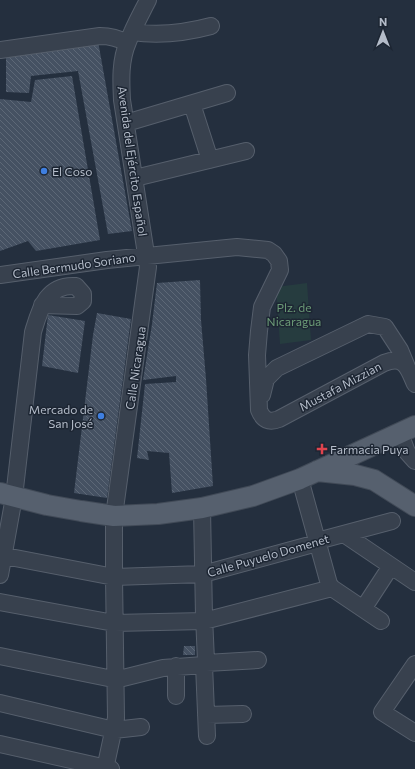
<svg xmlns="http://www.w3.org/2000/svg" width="415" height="769" font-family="Commissioner,sans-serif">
<defs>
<pattern id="building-back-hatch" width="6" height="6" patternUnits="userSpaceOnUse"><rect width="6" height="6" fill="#455162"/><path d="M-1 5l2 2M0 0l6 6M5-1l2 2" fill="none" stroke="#5d6877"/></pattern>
</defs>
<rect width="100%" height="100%" fill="#242f3e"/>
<path fill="#263c3f" d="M307,283l4,57 -31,4 -4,-57z"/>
<path fill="url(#building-back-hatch)" d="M98,41l34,190 -24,3 -30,-163 -47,5 -2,17 -23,-1v-37z
M72,76l28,164 -64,11 -8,-10 -28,10v-152l31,3 4,-22z
M200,280l1,40 5,59 7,107 -41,7 -3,-40 -22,-2 2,9 -12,-2 8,-74 31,-2v-6l-33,4 9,-56 5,-41z
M97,313l34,6 -24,179 -33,-5 19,-158z
M48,315l37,6 -7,52 -36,-7z
M184,646h11v9h-12z"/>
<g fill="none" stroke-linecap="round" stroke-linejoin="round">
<defs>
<path id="minor" d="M132,32c28,4 53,1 79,-6
M0,50l100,-14c11,0 18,2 27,7
M192,104l18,56
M126,123l101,-30
M135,178l111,-27
M0,275l107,-15 130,-13 31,3 6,4 5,7 1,9 -18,37 -3,24 -2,24 2,55c4,10 10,13 20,9l105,-56c21,-8 24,5 31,21
M262,395l4,-16 11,-11 91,-44 17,3 15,23 7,17
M400,433l7,19 8,9
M300,479l29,105 3,4 49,33
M344,534l71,48
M0,555l114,22 89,-3 114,-31 4,-3 71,-19
M0,575l14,-78 19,-165c7,-23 13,-48 43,-46l7,8v7l-6,5 -35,-1
M0,602l114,21 90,-2 128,-33
M363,609l28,-43
M0,656l108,22 11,1 44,-11 41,-3 2,-4 -2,-45 -2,-108
M206,663l52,-3
M415,664l-33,48 33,21
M204,665l3,71
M176,666v30
M0,703l114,27 27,-3
M206,715l37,-1
M0,744l111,25
M105,769l11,-51 -2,-141v-61l34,-249 -26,-167c-1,-19 -2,-40 6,-58 5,-14 13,-28 20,-42"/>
<path id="major" d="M317,471l38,4 19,5 41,26
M0,493l47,12 34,6 33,5 44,-2 44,-6 51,-12 47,-17 115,-53"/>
</defs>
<use href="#minor" stroke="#565f6c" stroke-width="18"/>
<use href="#major" stroke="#414a57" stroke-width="22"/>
<use href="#minor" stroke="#38414e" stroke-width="16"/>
<use href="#major" stroke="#56606e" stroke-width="20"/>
</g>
<g fill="#3f7fe0" stroke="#1d2633" stroke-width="1.5">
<circle cx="44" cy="171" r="4"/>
<circle cx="101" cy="416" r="4"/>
</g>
<path fill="#e0444e" stroke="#1d2633" stroke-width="1.5" d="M320 443h4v4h4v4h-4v4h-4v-4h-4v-4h4z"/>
<g text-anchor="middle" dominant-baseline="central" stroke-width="3" stroke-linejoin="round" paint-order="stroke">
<g font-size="12" fill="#b4bcc9" stroke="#1d2633">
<text transform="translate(133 161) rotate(82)">Avenida del Ejército Español</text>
<text transform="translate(74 265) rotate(-8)">Calle Bermudo Soriano</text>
<text transform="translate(135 368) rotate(-82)">Calle Nicaragua</text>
<text transform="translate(340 386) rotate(-28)">Mustafa Mizzian</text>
<text transform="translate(268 555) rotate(-16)">Calle Puyuelo Domenet</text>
</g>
<g font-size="12" fill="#b4bcc9" stroke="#1d2633" text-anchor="start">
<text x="52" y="171">El Coso</text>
<text x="93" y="409" text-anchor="end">Mercado de<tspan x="93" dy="14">San José</tspan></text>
<text x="330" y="449">Farmacia Puya</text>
</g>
<g font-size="12" fill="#6b9a76" stroke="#1d2633">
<text x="294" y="307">Plz. de<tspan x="294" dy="14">Nicaragua</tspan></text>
</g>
</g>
<g transform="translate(383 32)" stroke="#1d2633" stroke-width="3" paint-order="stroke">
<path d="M0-3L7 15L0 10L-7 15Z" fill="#b4bcc9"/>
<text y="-6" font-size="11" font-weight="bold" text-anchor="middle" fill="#b4bcc9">N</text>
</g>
</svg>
